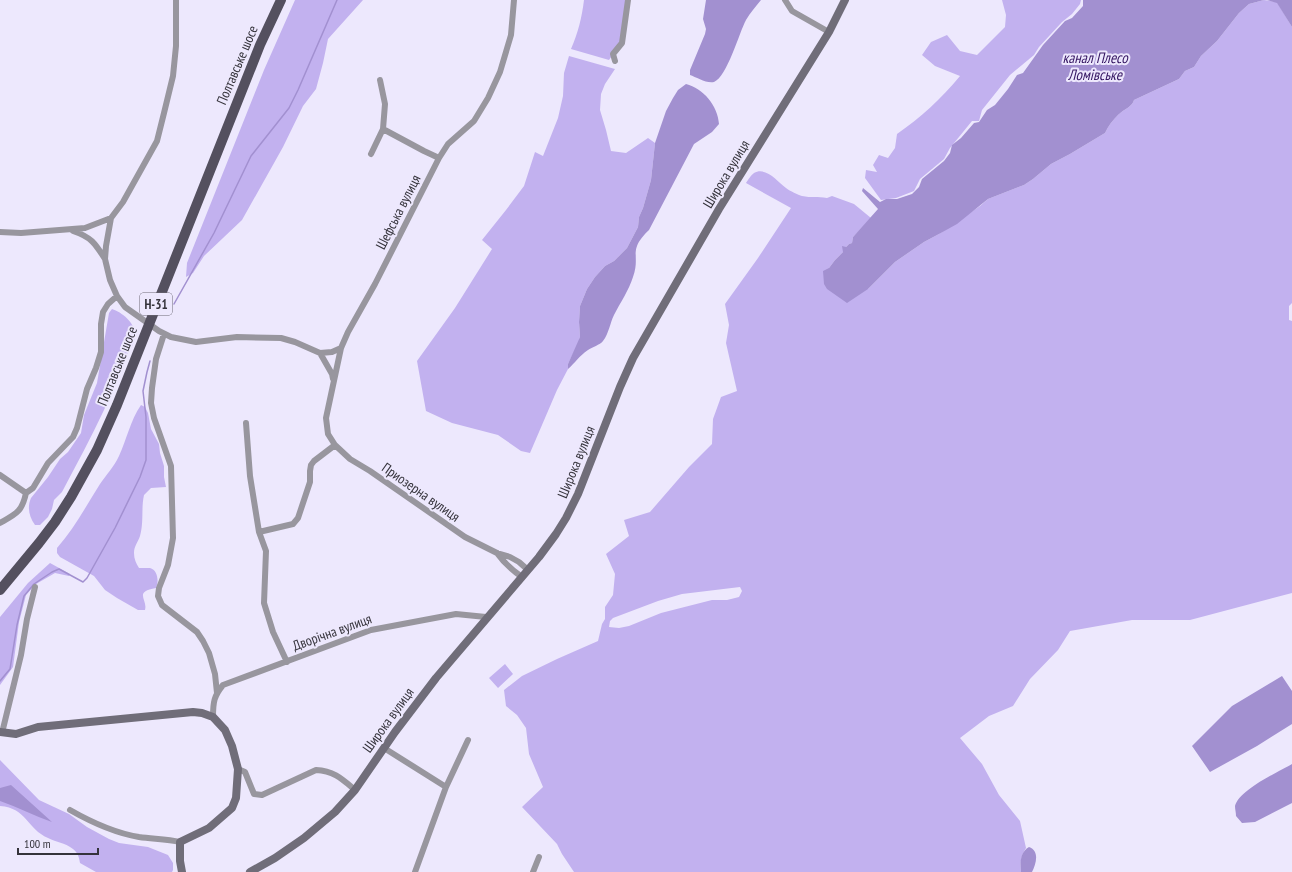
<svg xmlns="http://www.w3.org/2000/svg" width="1292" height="872" font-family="'PT Sans Narrow',sans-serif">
<rect width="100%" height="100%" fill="#ede8fd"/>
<path fill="#c2b1ef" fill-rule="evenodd" d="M295,0h68l-35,39 -5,24 -7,26 -13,17 -20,41 -41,73 -38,36 -11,17 -7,4 1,-14 77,-193z
M584,0h43l-6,44 -12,16 -38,-11c7,-16 11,-32 13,-49z
M1002,0h79l-1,4 -8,10 -10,8 -23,25 -5,8 -24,20 -28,35 -3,11h-7l-22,27 -6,11 -24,20 -6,12 -18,7 -15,2 -16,-22 1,-8 11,2 -4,-7 6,-10 9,3 7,-10 2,-14c23,-16 44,-35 63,-58l-25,-10 -13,-11 9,-13 16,-7 13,16 17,4 28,-28 1,-12z
M1264,0l13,2 15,25v276l-3,3v14l3,1v272l-102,27h-58l-62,11 -12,19 -28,29 -17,27 -24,10 -29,22 22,26 17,31 21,26 6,27c-5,8 -6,14 -5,24h-447l-12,-18 -5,-10 -35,-37 21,-20 -14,-33 -3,-26 -9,-13 -11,-9 -2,-16 18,-14 35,-17 41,-18 4,-17 3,-5v-12l8,-12 2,-21 -9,-20 23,-18 -5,-16 26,-8 39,-45 23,-23 1,-25 8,-22 16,-6 -11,-48 3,-18 -4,-21 33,-46 33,-50 -45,-25c2,-3 5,-8 8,-10 12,-7 24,9 32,15 4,3 12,7 16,8 9,2 16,0 25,2l5,-2 22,8 17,14 -18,19 -1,6 -3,1 -3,3 -3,5 -8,8 -6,8 39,21 27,-27 29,-20 15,-8 41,-28 8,-7 36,-14 9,-6 18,-15 19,-10 35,-21c3,-7 8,-13 13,-18 6,-6 14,-8 16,-15l45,-21 6,-8 9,-4 7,-11 16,-15 22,-28 10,-9zM740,587l2,4 -3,6 -12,3h-15l-51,13 -32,13 -10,2 -10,-1 1,-6 3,-3 45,-17 24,-7z
M569,56l46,13 -10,15 -4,10 -1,16 6,20 5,21 15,2 22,-15 7,5 -4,37 -8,28 -4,9 -1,10 -11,21 -13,13 -9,5 -10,11 -8,12 -7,17 -1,16 1,15 -1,5 -11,22v5l-11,21 -27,63 -9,-2 -23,-16 -46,-12 -26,-12 -9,-50 38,-53 37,-59 -10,-9 24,-30 18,-24 11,-34 8,4 15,-38 5,-22 1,-23z
M112,309c10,3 24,15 23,26 0,15 -15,24 -20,38 -1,5 1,10 0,15 -3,7 -8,15 -11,22 -13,28 -28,55 -42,82l-8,8 -2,9 -4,8 -8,8h-5c-6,-8 -8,-18 -4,-27l17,-21 12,-18 8,-7 13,-19 3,-18 13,-32 12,-70z
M141,405l4,2 3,6 3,16 8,15 1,9 4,13v11l2,10 -15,1 -7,7c-3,13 0,27 -4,41 -2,6 -6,10 -6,17 0,6 2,10 5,15 3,0 7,0 11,0 8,2 9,14 6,20 -23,4 -8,11 -11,22h-7l-21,-12 -12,-8 -11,-14 -34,-19 -3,-4v-5c17,-19 29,-42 43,-64 6,-9 14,-17 19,-28 8,-17 11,-35 22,-51z
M50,563l20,11 -1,2 -14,-3 -19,11 -10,11 -7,27 -6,45 -13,18v-68l28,-34z
M505,664l8,10 -15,14 -9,-10z
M0,760l39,40 30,14 18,13 22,12 10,4 29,4 20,8 5,8v7l-1,2h-76l-16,-9c-1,-6 -2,-10 -7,-14 -9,-7 -16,-6 -25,-11 -21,-9 -21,-30 -48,-32z"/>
<path fill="#a290d0" d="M706,0h55c-5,6 -11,13 -15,20 -7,13 -19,57 -32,62 -7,2 -18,-5 -24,-7v-5l15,-36 1,-5 -3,-10z
M1083,0h181l-15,4 -10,9 -22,28 -16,15 -7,11 -9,4 -6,8 -45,21c-2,7 -10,9 -16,15 -5,5 -10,11 -13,18l-35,21 -19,10 -18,15 -9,6 -36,14 -31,25 -18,10 -15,8 -29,20 -27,27 -21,14 -20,-14 -3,-5 -1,-13 6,-3 6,-8 8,-8 -1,-6 4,1 3,-3 3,-1 1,-6 25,-28 -16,-18 1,-3 17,14 6,-3h11l15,-5 7,-7 3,-8 22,-18 6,-8 2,-8 9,-7 13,-15 5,-1 8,-12 8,-5 13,-16 9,-14 6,-2 20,-28 22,-24 7,-3 11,-12z
M1267,0h25v27l-15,-24z
M686,84c17,4 32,22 33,40l-7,8 -18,12 -45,86c-22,21 -8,25 -16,47 -4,13 -13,26 -19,38 -4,8 -5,18 -11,26 -3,4 -11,6 -15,9 -9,6 -13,13 -20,19v-5l12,-27 -1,-15 1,-16 7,-17 8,-12 10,-11 9,-5 13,-13 11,-21 1,-10 4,-9 8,-28 4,-37 11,-32 7,-13 5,-8z
M1282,676l10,15v33l-35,22 -47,26 -18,-26 40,-40z
M1292,764v39l-37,19 -13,1 -6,-7c0,-3 -1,-7 -1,-10 4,-16 43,-34 57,-42z
M11,785l41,37c-18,-6 -34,-15 -52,-21v-13z
M1029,847c11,4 7,17 3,25h-11c-1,-9 -1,-20 8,-25z"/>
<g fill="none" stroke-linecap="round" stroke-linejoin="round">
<path stroke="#a290d0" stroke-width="1.5" d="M174,304l40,-71 37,-77 38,-48 9,-18 39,-90
M0,681l10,-12 7,-44 7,-29 10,-12 18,-12 7,-3 24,13 4,-4 28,-50 25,-51 6,-17v-43l-3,-26 4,-19 3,-11"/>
<path stroke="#98969e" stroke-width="6" d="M176,0v46l-3,30 -9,37 -7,28 -34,61 -12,16 -5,28 -1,13 5,21 7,16 8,11 34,24 12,6 25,5 41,-5 44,1 14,4 25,11 12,21 1,5
M514,0l-3,35 -11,37 -12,26 -14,23 -26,23 -9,14 -64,126 -27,48 -7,16 -15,70 2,16 7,11 15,14 20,12 95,66 32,16 13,4 9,5 9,8
M785,0l7,11 37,21
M615,61l-2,-7 9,-11 6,-43
M383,129l41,22 15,7
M371,154l12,-25 2,-25 -5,-24
M73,231c18,6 22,12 32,28
M0,232l21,1 64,-5 26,-10
M164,334l-8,25 -4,29 -1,15 3,15 17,48 2,72 -5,27 -9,23 -1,8 4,9 35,27 6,9 6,12 6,21 2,19
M320,353l12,-1 9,-4
M246,423l4,53 9,56 7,19 -2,52 9,29 14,30
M0,475l26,18
M0,523c16,-9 22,-11 26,-30l7,-5 15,-25 25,-26 4,-9 10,-39 9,-21 5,-16v-28l2,-12 5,-8 9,-8
M259,532l34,-8 5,-6 12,-36v-11l1,-6 3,-4 21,-16
M497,553c7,10 15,17 25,24
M213,717c0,-15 1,-21 10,-32l148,-55 85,-16 30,3
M2,733l19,-78 6,-36 8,-32
M384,748l62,39
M238,769l7,3 9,22 8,1 54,-25c18,1 26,9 39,20
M70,810c21,12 45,23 69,27 14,2 28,2 41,5
M415,872l31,-85 22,-47
M533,872l6,-15"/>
<path stroke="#706d79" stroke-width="8" d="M0,732l16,2 22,-7 155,-15 9,1 11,4 12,13 7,16 6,23 -2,29 -4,10 -23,20 -29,14v19l2,11
M250,872l25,-14 29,-20 31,-26 20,-22 40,-58 41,-54 103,-121 17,-23 10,-16 12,-24 42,-107 13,-29 86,-149 110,-177 16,-32"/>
<path stroke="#54505f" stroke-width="10" d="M0,590l39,-47 16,-21 16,-25 26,-47 20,-45 143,-360 21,-45"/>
</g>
<g text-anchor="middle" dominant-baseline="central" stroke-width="4" stroke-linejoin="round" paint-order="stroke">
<rect fill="#ede8fd" stroke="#6c6975" stroke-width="1" x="140" y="293" width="32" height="22" rx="3"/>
<g font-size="13" font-weight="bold" fill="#35333b">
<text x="156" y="304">Н-31</text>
</g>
<g font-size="14" fill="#35333b" stroke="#ede8fd">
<text transform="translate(237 65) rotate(-67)">Полтавське шосе</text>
<text transform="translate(726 174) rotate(-59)">Широка вулиця</text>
<text transform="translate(398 212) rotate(-63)">Шефська вулиця</text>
<text transform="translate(117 366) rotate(-68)">Полтавське шосе</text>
<text transform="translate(576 462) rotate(-68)">Широка вулиця</text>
<text transform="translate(421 492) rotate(35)">Приозерна вулиця</text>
<text transform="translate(332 632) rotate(-20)">Дворічна вулиця</text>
<text transform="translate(388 720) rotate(-54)">Широка вулиця</text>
</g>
<g font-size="15" font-style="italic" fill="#351662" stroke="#ede8fd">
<text x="1095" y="57">канал Плесо<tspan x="1095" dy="17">Ломівське</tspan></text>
</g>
</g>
<path d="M18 848v6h80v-6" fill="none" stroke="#35333b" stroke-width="2"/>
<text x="24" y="848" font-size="12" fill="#35333b" stroke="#ede8fd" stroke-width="3" paint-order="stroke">100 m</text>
</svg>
